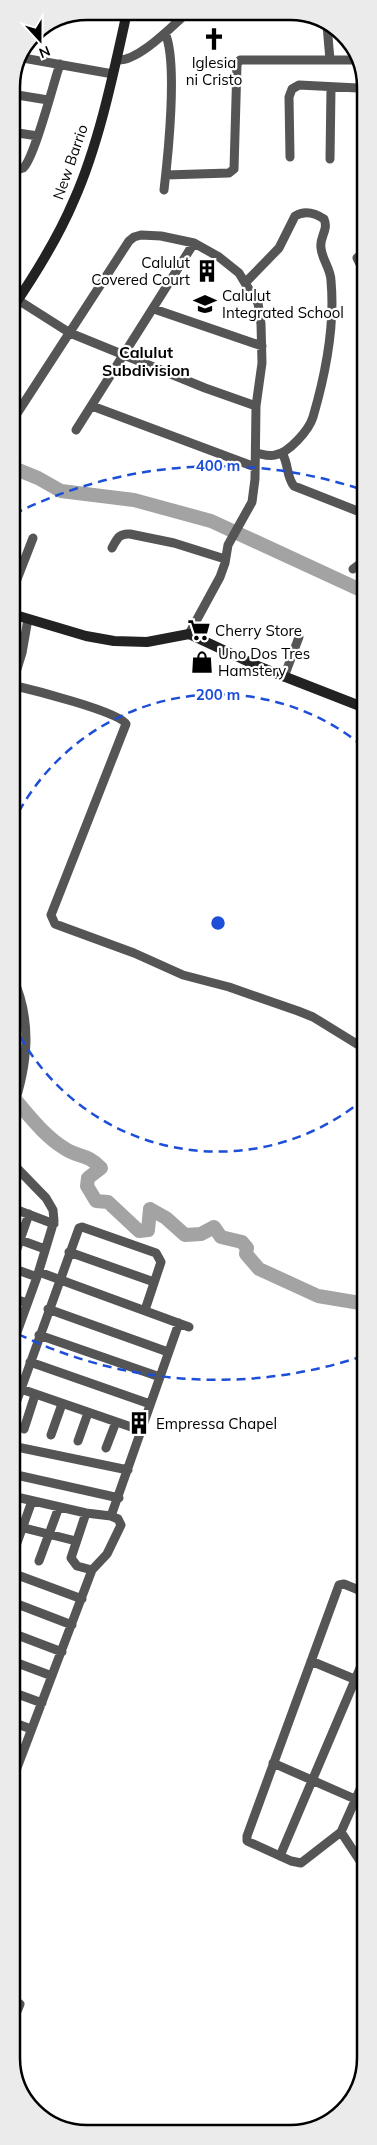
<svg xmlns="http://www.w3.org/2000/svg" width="377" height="2145" font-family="Mulish,sans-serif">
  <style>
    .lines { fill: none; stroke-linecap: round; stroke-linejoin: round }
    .river { stroke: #a3a3a3; stroke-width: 14 }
    .street { stroke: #555; stroke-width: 9 }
    .secondary { stroke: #222; stroke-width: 10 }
    .ring { fill: none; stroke: #1d4ed8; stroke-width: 2.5; stroke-dasharray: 9 6 }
    .labels { text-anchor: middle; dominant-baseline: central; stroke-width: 4.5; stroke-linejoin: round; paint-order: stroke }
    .poi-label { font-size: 15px; fill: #000; stroke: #fff; text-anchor: start }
    .street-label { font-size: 15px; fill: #000; stroke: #fff }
    .neighbourhood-label { font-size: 16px; font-weight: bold; fill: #000; stroke: #fff }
    .rim { fill: none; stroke: #000; stroke-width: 2.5 }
    .centre { fill: #1d4ed8; stroke: #fff; stroke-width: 2.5 }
    .ring-label { font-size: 15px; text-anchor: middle; font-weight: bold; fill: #1d4ed8; stroke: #fff; stroke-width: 4.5; stroke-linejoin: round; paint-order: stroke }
  </style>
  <rect width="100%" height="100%" fill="#fff"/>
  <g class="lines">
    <!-- river -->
    <path class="river" d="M11,467L38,478L61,491L134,500L211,521L365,592
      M12,1096C28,1114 43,1135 64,1148C78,1158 87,1153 101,1168L88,1178L87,1186L96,1201L108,1202L139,1231L148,1230L150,1209L166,1218L185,1235L201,1234L214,1227L221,1237L242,1242L247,1248L246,1254L259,1269L318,1296L366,1304"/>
    <!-- street -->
    <path class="street" d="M327,25L330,60
      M23,58L113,74
      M117,60C138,62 172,26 188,12
      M11,94L48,100
      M11,132L38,136
      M290,157L289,97L292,89L299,85L358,88L365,85
      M330,159L331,88
      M11,169C15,169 19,170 23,168C34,160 54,81 60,64
      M166,175L229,173L234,169L237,64L240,60H357
      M164,190C168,156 178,61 165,33
      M365,251L357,258L360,264L365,266
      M245,283L279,248L295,216C305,210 315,213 324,219C329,230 319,237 321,248C322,260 331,269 331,281C335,324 325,376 313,417C309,430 289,453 275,455C269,457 262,454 256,453
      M18,300L70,333L205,388L256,406
      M154,309L262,346
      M92,406L255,467
      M11,417L18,412L129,241L134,237L141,235L161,236L194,243L219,257L239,273L245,283L258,303L261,324L262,363L256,406L255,479L252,502L228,545L225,563L220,577L189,634
      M76,430L194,243
      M282,453C289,464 286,477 294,486L365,514
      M112,548C117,539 119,533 130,534L174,543L225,559
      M353,569L365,560
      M12,592L33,538
      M284,677L299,637
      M12,685C29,689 121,712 126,724L51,915L55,924L134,953L183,975L229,987L298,1011L313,1017L365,1049
      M12,685L22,653L28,619
      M12,976C33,1021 28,1065 12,1111
      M12,1163L46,1198L53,1210L54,1221L37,1277L12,1346
      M12,1208L54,1224
      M12,1237L45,1249
      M69,1252L154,1282
      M12,1263L29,1214
      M12,1268L37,1277
      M39,1272L189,1327
      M12,1298L27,1303
      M48,1309L168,1352
      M39,1335L160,1377
      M30,1362L150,1404
      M21,1389L140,1430
      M12,1414L79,1228L82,1227L156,1253L161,1262L145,1310
      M24,1429L35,1395
      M51,1435L62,1404
      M78,1441L88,1413
      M12,1446L128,1470
      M106,1448L116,1422
      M12,1474L119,1498
      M12,1496L86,1513L111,1516L118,1519L121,1525L107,1554L92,1570L12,1781
      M86,1513L71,1558L77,1566L92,1570
      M111,1516L179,1323
      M12,1525L76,1541
      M13,1554L32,1501
      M39,1561L59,1507
      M12,1573L82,1599
      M366,1593L344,1584L339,1585L247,1836V1841L291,1861L301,1863L341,1832L366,1776
      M12,1602L72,1625
      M12,1633L62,1652
      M12,1661L52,1676
      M311,1661L366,1684
      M12,1692L42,1703
      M12,1722L31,1729
      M12,1752L22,1755
      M273,1763L355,1799
      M341,1832L366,1870
      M280,1856L366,1654
      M12,1998L20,2004L12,2024"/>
    <!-- secondary -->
    <path class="secondary" d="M11,310C35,275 58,238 74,200C99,144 114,71 127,12
      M12,614L86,636L114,641L147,642L189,634L260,667L365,708"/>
  </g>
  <!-- distance rings -->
  <g class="ring">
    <path d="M365 1098A228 228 0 0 1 12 1021M12 825A228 228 0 0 1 365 748"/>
    <path d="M363 1356A457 457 0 0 1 14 1332M14 514A457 457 0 0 1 363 490"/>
  </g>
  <!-- icons -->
  <defs>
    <symbol id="church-bare" viewBox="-9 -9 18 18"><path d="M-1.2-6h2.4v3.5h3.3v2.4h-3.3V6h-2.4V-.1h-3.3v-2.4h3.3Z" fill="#000" stroke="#fff" stroke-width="2.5" paint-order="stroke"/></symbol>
    <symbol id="building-bare" viewBox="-9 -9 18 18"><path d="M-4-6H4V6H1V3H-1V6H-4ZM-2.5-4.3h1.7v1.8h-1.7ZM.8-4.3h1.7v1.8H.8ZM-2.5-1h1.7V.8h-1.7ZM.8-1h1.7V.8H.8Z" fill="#000" stroke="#fff" stroke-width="2.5" paint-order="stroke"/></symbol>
    <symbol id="school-bare" viewBox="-9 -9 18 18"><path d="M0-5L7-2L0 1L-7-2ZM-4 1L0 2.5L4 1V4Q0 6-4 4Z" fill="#000" stroke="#fff" stroke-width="2.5" paint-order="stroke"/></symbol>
    <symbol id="supermarket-bare" viewBox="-9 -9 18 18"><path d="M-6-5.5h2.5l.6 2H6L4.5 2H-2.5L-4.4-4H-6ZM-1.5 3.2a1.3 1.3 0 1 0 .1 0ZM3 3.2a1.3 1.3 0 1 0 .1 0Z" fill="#000" stroke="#fff" stroke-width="2.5" paint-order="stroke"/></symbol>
    <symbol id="shop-bare" viewBox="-9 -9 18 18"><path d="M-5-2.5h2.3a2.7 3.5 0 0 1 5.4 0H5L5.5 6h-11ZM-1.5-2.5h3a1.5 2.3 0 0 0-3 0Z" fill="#000" stroke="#fff" stroke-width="2.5" paint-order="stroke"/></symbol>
  </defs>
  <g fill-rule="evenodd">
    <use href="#church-bare" x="198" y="23" width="32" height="32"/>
    <use href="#building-bare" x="191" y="255" width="32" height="32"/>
    <use href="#school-bare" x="189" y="288" width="32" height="32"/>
    <use href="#supermarket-bare" x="183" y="614" width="32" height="32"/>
    <use href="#shop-bare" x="186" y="646" width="32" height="32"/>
    <use href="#building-bare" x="123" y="1407" width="32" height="32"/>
  </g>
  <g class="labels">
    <!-- poi labels -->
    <g class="poi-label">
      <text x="214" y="62" text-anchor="middle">Iglesia<tspan x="214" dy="17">ni Cristo</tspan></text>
      <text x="190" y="262" text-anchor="end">Calulut<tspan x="190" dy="17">Covered Court</tspan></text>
      <text x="222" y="295">Calulut<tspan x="222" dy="17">Integrated School</tspan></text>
      <text x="215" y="630">Cherry Store</text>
      <text x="218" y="653">Uno Dos Tres<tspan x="218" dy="17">Hamstery</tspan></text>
      <text x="156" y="1423">Empressa Chapel</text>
    </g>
    <!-- street labels -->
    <g class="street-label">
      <text transform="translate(70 162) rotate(-71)">New Barrio</text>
    </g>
    <!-- neighbourhood labels -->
    <g class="neighbourhood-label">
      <text x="146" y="352">Calulut<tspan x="146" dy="18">Subdivision</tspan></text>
    </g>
  </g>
  <!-- crop -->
  <path d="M0 0H377V2145H0ZM87 20H290A67 67 0 0 1 357 87V2058A67 67 0 0 1 290 2125H87A67 67 0 0 1 20 2058V87A67 67 0 0 1 87 20Z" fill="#ebebeb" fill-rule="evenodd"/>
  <path class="rim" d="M87 20H290A67 67 0 0 1 357 87V2058A67 67 0 0 1 290 2125H87A67 67 0 0 1 20 2058V87A67 67 0 0 1 87 20Z"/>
  <circle cx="218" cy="923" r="8" class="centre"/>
  <g class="ring-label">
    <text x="218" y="471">400 m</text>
    <text x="218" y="700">200 m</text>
  </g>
  <!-- north arrow -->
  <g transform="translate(40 40) rotate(159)" stroke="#ffffff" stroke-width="4" paint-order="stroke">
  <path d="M0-4L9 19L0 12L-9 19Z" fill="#000000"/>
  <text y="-8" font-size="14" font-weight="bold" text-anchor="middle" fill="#000000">N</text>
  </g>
</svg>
